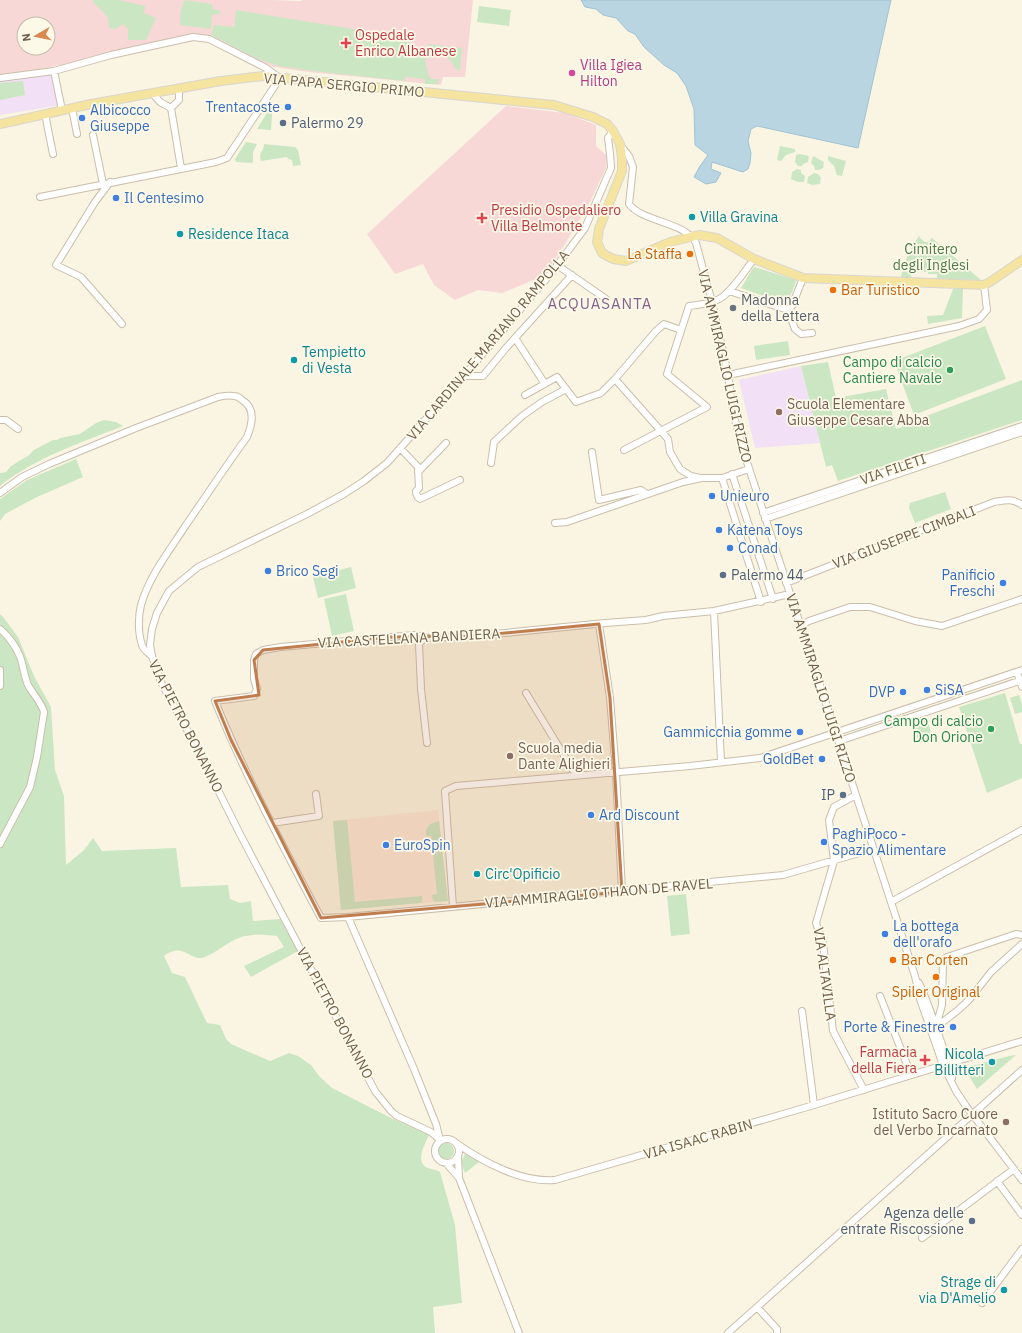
<svg xmlns="http://www.w3.org/2000/svg" width="1022" height="1333" font-family="'IBM Plex Sans',sans-serif">
  <style>
    .commercial { fill: #fae8d7 }
    .education { fill: #f2e0f6 }
    .medical { fill: #f7d8d6; fill-rule: evenodd }
    .green { fill: #cbe6c2 }
    .water { fill: #b9d5e2; stroke: #a0c2d3 }
    .lines { fill: none; stroke-linecap: round; stroke-linejoin: round }
    .minor-casing { stroke: #cabeaa; stroke-width: 8 }
    .major-casing { stroke: #dad5d0; stroke-width: 10 }
    .minor { stroke: #fff; stroke-width: 6 }
    .major { stroke: #f4e49f; stroke-width: 8 }
    .marked { fill: #c07e4f; fill-opacity: 0.2; stroke: #c07e4f; stroke-width: 3; stroke-linejoin: round }
    .health-dot { fill: #e0444e; stroke: #fdf9e8; stroke-width: 1.5 }
    .hotel-dot { fill: #d1479c; stroke: #fdf9e8; stroke-width: 1.5 }
    .shop-dot { fill: #3f7fe0; stroke: #fdf9e8; stroke-width: 1.5 }
    .service-dot { fill: #5c6f8a; stroke: #fdf9e8; stroke-width: 1.5 }
    .culture-dot { fill: #0f9aa8; stroke: #fdf9e8; stroke-width: 1.5 }
    .food-dot { fill: #e8710a; stroke: #fdf9e8; stroke-width: 1.5 }
    .worship-dot { fill: #6b7280; stroke: #fdf9e8; stroke-width: 1.5 }
    .leisure-dot { fill: #2e9e5b; stroke: #fdf9e8; stroke-width: 1.5 }
    .education-dot { fill: #8d6e63; stroke: #fdf9e8; stroke-width: 1.5 }
    .labels { text-anchor: middle; dominant-baseline: central; stroke-width: 3.5; stroke-linejoin: round; paint-order: stroke }
    .health-label { font-size: 14px; fill: #be3a42; stroke: #fdf9e8; text-anchor: start }
    .hotel-label { font-size: 14px; fill: #b23c85; stroke: #fdf9e8; text-anchor: start }
    .street-label { font-size: 14px; fill: #705f4b; stroke: #fdf9e8 }
    .shop-label { font-size: 14px; fill: #366cbe; stroke: #fdf9e8; text-anchor: start }
    .service-label { font-size: 14px; fill: #4e5e75; stroke: #fdf9e8; text-anchor: start }
    .culture-label { font-size: 14px; fill: #0d838f; stroke: #fdf9e8; text-anchor: start }
    .park-label { font-size: 14px; fill: #4d7a47; stroke: #fdf9e8 }
    .food-label { font-size: 14px; fill: #c56008; stroke: #fdf9e8; text-anchor: start }
    .worship-label { font-size: 14px; fill: #5b616d; stroke: #fdf9e8; text-anchor: start }
    .leisure-label { font-size: 14px; fill: #27864d; stroke: #fdf9e8; text-anchor: end }
    .education-label { font-size: 14px; fill: #785e54; stroke: #fdf9e8; text-anchor: start }
    .neighbourhood-label { font-size: 15px; letter-spacing: 1px; fill: #86638c; stroke: #fdf9e8 }
  </style>
  <rect width="100%" height="100%" fill="#faf5e3"/>
  <!-- commercial -->
  <path class="commercial" d="M438,810L448,901L341,910L333,821Z"/>
  <!-- education -->
  <path class="education" d="M52,73L61,105L0,115V81Z
    M801,366L820,443L755,448L739,380Z"/>
  <!-- medical -->
  <path class="medical" d="M0,0H272L300,1L303,0H473L465,77H443L441,85L308,72L274,67L256,60L206,35L191,34L149,43L68,65H59L34,71L0,77ZM24,24H48V48H24Z
    M506,106L565,113L596,125V146L607,156L606,168L590,202L565,244L544,276L502,293L478,290L455,300L434,285L423,264L395,274L367,234Z"/>
  <!-- green -->
  <path class="green" d="M93,0H119L145,6L144,13L156,18L146,40H128V29L123,24L116,29L109,28L108,17L93,2Z
    M185,0L212,4L213,9L220,11V14L212,15L211,29L180,25C180,16 180,8 185,0Z
    M479,6L511,10L509,26L477,22Z
    M236,10L378,33L403,40L435,57L425,59L428,74L431,79H439L438,84H425V79L405,77V81L304,70L279,66L258,59L211,35L214,25L234,27Z
    M427,44L462,48L460,71L456,69L451,61L445,56L438,52Z
    M23,81L25,95L0,100V83Z
    M273,103L271,130L257,129Z
    M246,142L257,144L253,152V163L236,162L235,159Z
    M264,144L295,147L298,150L301,165L293,166L292,160L288,159L287,157L261,161C258,152 264,151 264,144Z
    M780,146L795,149V152L786,155L781,161L777,160Z
    M800,154L809,156L808,162L803,164L802,166H798L795,162L796,155Z
    M813,156L824,162L823,168L819,170H815L814,166L811,163Z
    M828,156L846,161L842,176L837,175L834,166L828,160Z
    M797,169L801,170V173L805,176L804,182H798L791,179L792,172Z
    M814,173L818,174L821,178L820,184L812,185L807,183L808,177Z
    M919,236L920,238L925,242H928L932,238L981,280L937,279V274H928V272L912,271L911,277H901C904,261 910,249 919,236Z
    M755,267L795,280L796,282L787,304H785L741,288L753,268Z
    M953,289H963L962,318L928,324L927,316L943,315Z
    M985,326L1006,379L914,415L894,361Z
    M788,341L790,355L756,360L754,346Z
    M828,362L836,398L886,389L896,429L902,427V425L1022,380V420L838,481L832,465L826,467L801,366Z
    M104,420L116,422L123,426C81,443 36,457 0,486V473L6,472L10,467L19,461L28,456L34,450L53,440H57L60,438L80,434L96,423Z
    M76,459L83,477L35,498L5,514L0,521V499L27,480Z
    M945,492L951,509L915,523L909,508L910,503Z
    M351,567L356,588L318,598L313,577Z
    M346,594L354,631L332,636L324,599Z
    M0,614L4,618L18,637L34,676L51,707L55,770L64,796L66,865L84,850L93,838L102,851L176,848L181,887L228,885L230,899L240,903L251,901L253,921L280,919L298,951L251,977L244,966L284,947L277,936C260,934 244,933 229,943C220,948 212,955 202,958C189,960 183,942 164,956L172,973L185,977L207,1023L220,1025L226,1039L231,1044L270,1061L289,1053L298,1056L311,1065L319,1076L332,1088L389,1117L429,1135C425,1144 414,1162 428,1168C432,1170 436,1169 440,1172L455,1225L462,1303L433,1307L435,1333H0Z
    M1005,693L1020,744H1022V778L987,793L959,707Z
    M1019,695L1022,705V712L1015,714L1010,698Z
    M927,719L933,739L919,743L913,723Z
    M347,820L355,902L422,896V902L420,903L341,910L333,821Z
    M439,821L448,901L435,902L433,900L432,895L437,894L431,836H426V830L430,824Z
    M686,894L690,934L671,936L667,896Z
    M1016,1055L977,1089L964,1068L1009,1056Z
    M438 1151a8 8 0 1 1 16 0a8 8 0 1 1-16 0Z
    M465,1154L479,1162L465,1173L461,1162Z"/>
  <!-- water -->
  <path class="water" d="M581,0H891L858,148L757,126L751,129L748,141L751,153L750,163L748,169L743,172L712,162L711,169L721,173L716,182L706,184L694,177L700,166L708,155L695,145L694,109L686,86L677,73L664,65L644,47L635,34L628,31L616,18L603,15L596,9L585,7Z"/>
  <g class="lines">
    <defs>
      <path id="minor" d="M54,71L62,110
        M0,78L54,71L111,55L193,37L209,39L266,68L278,77
        M179,89V100L171,108L181,168
        M152,93L160,102L171,108
        M72,108L77,134
        M45,114L53,154
        M93,135L103,184
        M621,146L629,156L633,167L629,204C642,222 686,222 696,243L712,302L728,374L733,413L745,456L891,902L915,976L920,999L943,1065L956,1091L966,1106L1022,1180
        M110,182L95,202L56,265L81,277L122,324
        M40,197L216,162L227,158L280,78
        M557,265L606,299
        M729,291L788,310L792,306L803,278
        M788,310L795,329L801,334L812,333
        M515,338L545,384
        M728,375L959,326L979,319L987,310L984,285
        M464,376H483L506,348L572,275
        M615,379L668,439L670,452L680,469L691,476L700,478
        M525,395L557,377L576,402L601,393L615,379L656,331L664,324L681,330
        M0,420H6L18,429
        M400,448L418,467L419,488L416,491C416,495 417,497 420,499L460,480
        M624,450L707,407L667,374L689,306C698,305 708,304 717,300C729,296 746,269 754,259
        M592,452L599,500L641,490L647,494
        M491,463L494,442L522,416L542,402L566,389
        M418,472L446,443
        M732,474L773,599
        M722,478L761,602
        M0,493L22,477L49,464L136,428L218,397C223,396 229,395 234,396C237,396 240,398 242,400C256,408 252,425 247,437C226,466 206,496 186,525C170,550 149,576 141,605C138,617 138,633 142,645C143,649 148,653 152,656
        M763,513L1022,426
        M765,519L1022,432
        M555,523L567,522L683,482L702,478H722L749,469
        M786,583L994,502C1006,500 1012,498 1022,505
        M790,594L714,611L663,616L646,620L605,623L474,636L427,638L415,635L391,637L281,647L263,650L256,654L254,660V679L257,689L254,696L215,701C245,775 283,847 321,918L348,917L783,875L873,849
        M714,611L721,762
        M599,624L610,698L616,773L622,892
        M800,626L809,621L850,607H870L915,621L942,626L1022,599
        M0,629C10,637 19,651 22,663C24,671 25,678 28,685C33,694 41,702 44,712L37,757L30,787L0,844
        M425,637L419,644L421,689L427,743
        M0,670V686
        M1017,672L1022,687
        M526,693L576,775
        M839,741L1022,680
        M856,795L834,807L829,820L834,861L816,923L823,943L833,1031L864,1090
        M272,823L319,816L316,794
        M891,902L1022,830
        M453,907L445,791L456,786L690,766L760,758L1022,670
        M348,917L414,1069L436,1124L440,1140
        M919,983C927,1000 933,1018 939,1036C944,1050 949,1063 952,1078
        M880,996L911,1075
        M802,1011L814,1105
        M936,1027L942,1005L943,962L944,959L947,957L1016,934L1022,935
        M936,1027L957,1011L969,1000L991,972L1022,944
        M435 1151a12 12 0 1 1 24 0a12 12 0 1 1-24 0Z
        M440,1140L431,1132L397,1116L391,1111L375,1091L240,834L199,752L161,682L152,656L150,645L152,629L157,613L169,591L198,567L307,514L344,494L364,481L387,463L464,376L553,271L585,228L611,168L610,154L608,138L613,131
        M456,1143C483,1162 522,1183 555,1180L814,1105L1022,1041
        M458,1157L459,1178L519,1333
        M446,1163L459,1178
        M997,1181L1022,1215
        M922,1238L1014,1169
        M982,1303L1022,1249
        M757,1307L777,1329V1333
        M728,1333L1022,1070"/>
      <path id="major" d="M0,124L91,104L221,81L263,76L554,105L593,117L607,124L613,131L620,144L622,158V171L599,229L597,242L602,253L613,259L626,261L670,242L699,235L717,238L754,259L803,278L984,285L990,282L1022,260"/>
    </defs>
    <!-- minor casing -->
    <use href="#minor" class="minor-casing"/>
    <!-- major casing -->
    <use href="#major" class="major-casing"/>
    <!-- minor -->
    <use href="#minor" class="minor"/>
    <!-- major -->
    <use href="#major" class="major"/>
  </g>
  <!-- marked area -->
  <path class="marked" d="M599,624L610,698L622,892L321,918L231,740L215,701L259,695L254,660L263,650L391,637L474,636Z"/>
  <!-- markers -->
  <g class="health-dot">
    <path d="M344 37h4v4h4v4h-4v4h-4v-4h-4v-4h4z"/>
    <path d="M480 212h4v4h4v4h-4v4h-4v-4h-4v-4h4z"/>
    <path d="M923 1054h4v4h4v4h-4v4h-4v-4h-4v-4h4z"/>
  </g>
  <circle class="hotel-dot" cx="572" cy="73" r="4"/>
  <g class="shop-dot">
    <circle cx="288" cy="107" r="4"/>
    <circle cx="82" cy="118" r="4"/>
    <circle cx="116" cy="198" r="4"/>
    <circle cx="712" cy="496" r="4"/>
    <circle cx="719" cy="530" r="4"/>
    <circle cx="730" cy="548" r="4"/>
    <circle cx="268" cy="571" r="4"/>
    <circle cx="1003" cy="583" r="4"/>
    <circle cx="927" cy="690" r="4"/>
    <circle cx="903" cy="692" r="4"/>
    <circle cx="800" cy="732" r="4"/>
    <circle cx="822" cy="759" r="4"/>
    <circle cx="591" cy="815" r="4"/>
    <circle cx="824" cy="842" r="4"/>
    <circle cx="386" cy="845" r="4"/>
    <circle cx="885" cy="934" r="4"/>
    <circle cx="953" cy="1027" r="4"/>
  </g>
  <g class="service-dot">
    <circle cx="283" cy="123" r="4"/>
    <circle cx="723" cy="575" r="4"/>
    <circle cx="843" cy="795" r="4"/>
    <circle cx="972" cy="1221" r="4"/>
  </g>
  <g class="culture-dot">
    <circle cx="692" cy="217" r="4"/>
    <circle cx="180" cy="234" r="4"/>
    <circle cx="294" cy="360" r="4"/>
    <circle cx="477" cy="874" r="4"/>
    <circle cx="992" cy="1062" r="4"/>
    <circle cx="1004" cy="1290" r="4"/>
  </g>
  <g class="food-dot">
    <circle cx="690" cy="254" r="4"/>
    <circle cx="833" cy="290" r="4"/>
    <circle cx="893" cy="960" r="4"/>
    <circle cx="936" cy="977" r="4"/>
  </g>
  <circle class="worship-dot" cx="733" cy="308" r="4"/>
  <g class="leisure-dot">
    <circle cx="950" cy="370" r="4"/>
    <circle cx="991" cy="729" r="4"/>
  </g>
  <g class="education-dot">
    <circle cx="779" cy="412" r="4"/>
    <circle cx="510" cy="756" r="4"/>
    <circle cx="1006" cy="1122" r="4"/>
  </g>
  <g class="labels">
    <!-- health labels -->
    <g class="health-label">
      <text x="355" y="35">Ospedale<tspan x="355" dy="16">Enrico Albanese</tspan></text>
      <text x="491" y="210">Presidio Ospedaliero<tspan x="491" dy="16">Villa Belmonte</tspan></text>
      <text x="917" y="1052" text-anchor="end">Farmacia<tspan x="917" dy="16">della Fiera</tspan></text>
    </g>
    <!-- hotel labels -->
    <g class="hotel-label">
      <text x="580" y="65">Villa Igiea<tspan x="580" dy="16">Hilton</tspan></text>
    </g>
    <!-- street labels -->
    <g class="street-label">
      <text transform="translate(344 85) rotate(5)">VIA PAPA SERGIO PRIMO</text>
      <text transform="translate(488 345) rotate(-50)">VIA CARDINALE MARIANO RAMPOLLA</text>
      <text transform="translate(725 366) rotate(77)">VIA AMMIRAGLIO LUIGI RIZZO</text>
      <text transform="translate(893 469) rotate(-19)">VIA FILETI</text>
      <text transform="translate(904 537) rotate(-21)">VIA GIUSEPPE CIMBALI</text>
      <text transform="translate(409 638) rotate(-3)">VIA CASTELLANA BANDIERA</text>
      <text transform="translate(821 688) rotate(72)">VIA AMMIRAGLIO LUIGI RIZZO</text>
      <text transform="translate(186 726) rotate(63)">VIA PIETRO BONANNO</text>
      <text transform="translate(599 893) rotate(-5)">VIA AMMIRAGLIO THAON DE RAVEL</text>
      <text transform="translate(825 974) rotate(82)">VIA ALTAVILLA</text>
      <text transform="translate(335 1013) rotate(62)">VIA PIETRO BONANNO</text>
      <text transform="translate(698 1139) rotate(-16)">VIA ISAAC RABIN</text>
    </g>
    <!-- shop labels -->
    <g class="shop-label">
      <text x="280" y="107" text-anchor="end">Trentacoste</text>
      <text x="90" y="110">Albicocco<tspan x="90" dy="16">Giuseppe</tspan></text>
      <text x="124" y="198">Il Centesimo</text>
      <text x="720" y="496">Unieuro</text>
      <text x="727" y="530">Katena Toys</text>
      <text x="738" y="548">Conad</text>
      <text x="276" y="571">Brico Segi</text>
      <text x="995" y="575" text-anchor="end">Panificio<tspan x="995" dy="16">Freschi</tspan></text>
      <text x="935" y="690">SiSA</text>
      <text x="895" y="692" text-anchor="end">DVP</text>
      <text x="792" y="732" text-anchor="end">Gammicchia gomme</text>
      <text x="814" y="759" text-anchor="end">GoldBet</text>
      <text x="599" y="815">Ard Discount</text>
      <text x="832" y="834">PaghiPoco -<tspan x="832" dy="16">Spazio Alimentare</tspan></text>
      <text x="394" y="845">EuroSpin</text>
      <text x="893" y="926">La bottega<tspan x="893" dy="16">dell'orafo</tspan></text>
      <text x="945" y="1027" text-anchor="end">Porte &amp; Finestre</text>
    </g>
    <!-- service labels -->
    <g class="service-label">
      <text x="291" y="123">Palermo 29</text>
      <text x="731" y="575">Palermo 44</text>
      <text x="835" y="795" text-anchor="end">IP</text>
      <text x="964" y="1213" text-anchor="end">Agenza delle<tspan x="964" dy="16">entrate Riscossione</tspan></text>
    </g>
    <!-- culture labels -->
    <g class="culture-label">
      <text x="700" y="217">Villa Gravina</text>
      <text x="188" y="234">Residence Itaca</text>
      <text x="302" y="352">Tempietto<tspan x="302" dy="16">di Vesta</tspan></text>
      <text x="485" y="874">Circ'Opificio</text>
      <text x="984" y="1054" text-anchor="end">Nicola<tspan x="984" dy="16">Billitteri</tspan></text>
      <text x="996" y="1282" text-anchor="end">Strage di<tspan x="996" dy="16">via D'Amelio</tspan></text>
    </g>
    <!-- park labels -->
    <g class="park-label">
      <text x="931" y="249">Cimitero<tspan x="931" dy="16">degli Inglesi</tspan></text>
    </g>
    <!-- food labels -->
    <g class="food-label">
      <text x="682" y="254" text-anchor="end">La Staffa</text>
      <text x="841" y="290">Bar Turistico</text>
      <text x="901" y="960">Bar Corten</text>
      <text x="936" y="992" text-anchor="middle">Spiler Original</text>
    </g>
    <!-- worship labels -->
    <g class="worship-label">
      <text x="741" y="300">Madonna<tspan x="741" dy="16">della Lettera</tspan></text>
    </g>
    <!-- leisure labels -->
    <g class="leisure-label">
      <text x="942" y="362">Campo di calcio<tspan x="942" dy="16">Cantiere Navale</tspan></text>
      <text x="983" y="721">Campo di calcio<tspan x="983" dy="16">Don Orione</tspan></text>
    </g>
    <!-- education labels -->
    <g class="education-label">
      <text x="787" y="404">Scuola Elementare<tspan x="787" dy="16">Giuseppe Cesare Abba</tspan></text>
      <text x="518" y="748">Scuola media<tspan x="518" dy="16">Dante Alighieri</tspan></text>
      <text x="998" y="1114" text-anchor="end">Istituto Sacro Cuore<tspan x="998" dy="16">del Verbo Incarnato</tspan></text>
    </g>
    <!-- neighbourhood labels -->
    <g class="neighbourhood-label">
      <text x="600" y="303">ACQUASANTA</text>
    </g>
  </g>
  <!-- north arrow -->
  <g transform="translate(36 36) rotate(261)"><circle r="19" fill="#fdf9e8" stroke="#c5bba9"/>
  <path d="M0-3L7 15L0 10L-7 15Z" fill="#db8850"/>
  <text y="-6" font-size="11" font-weight="bold" text-anchor="middle" fill="#705f4b">N</text>
  </g>
</svg>
